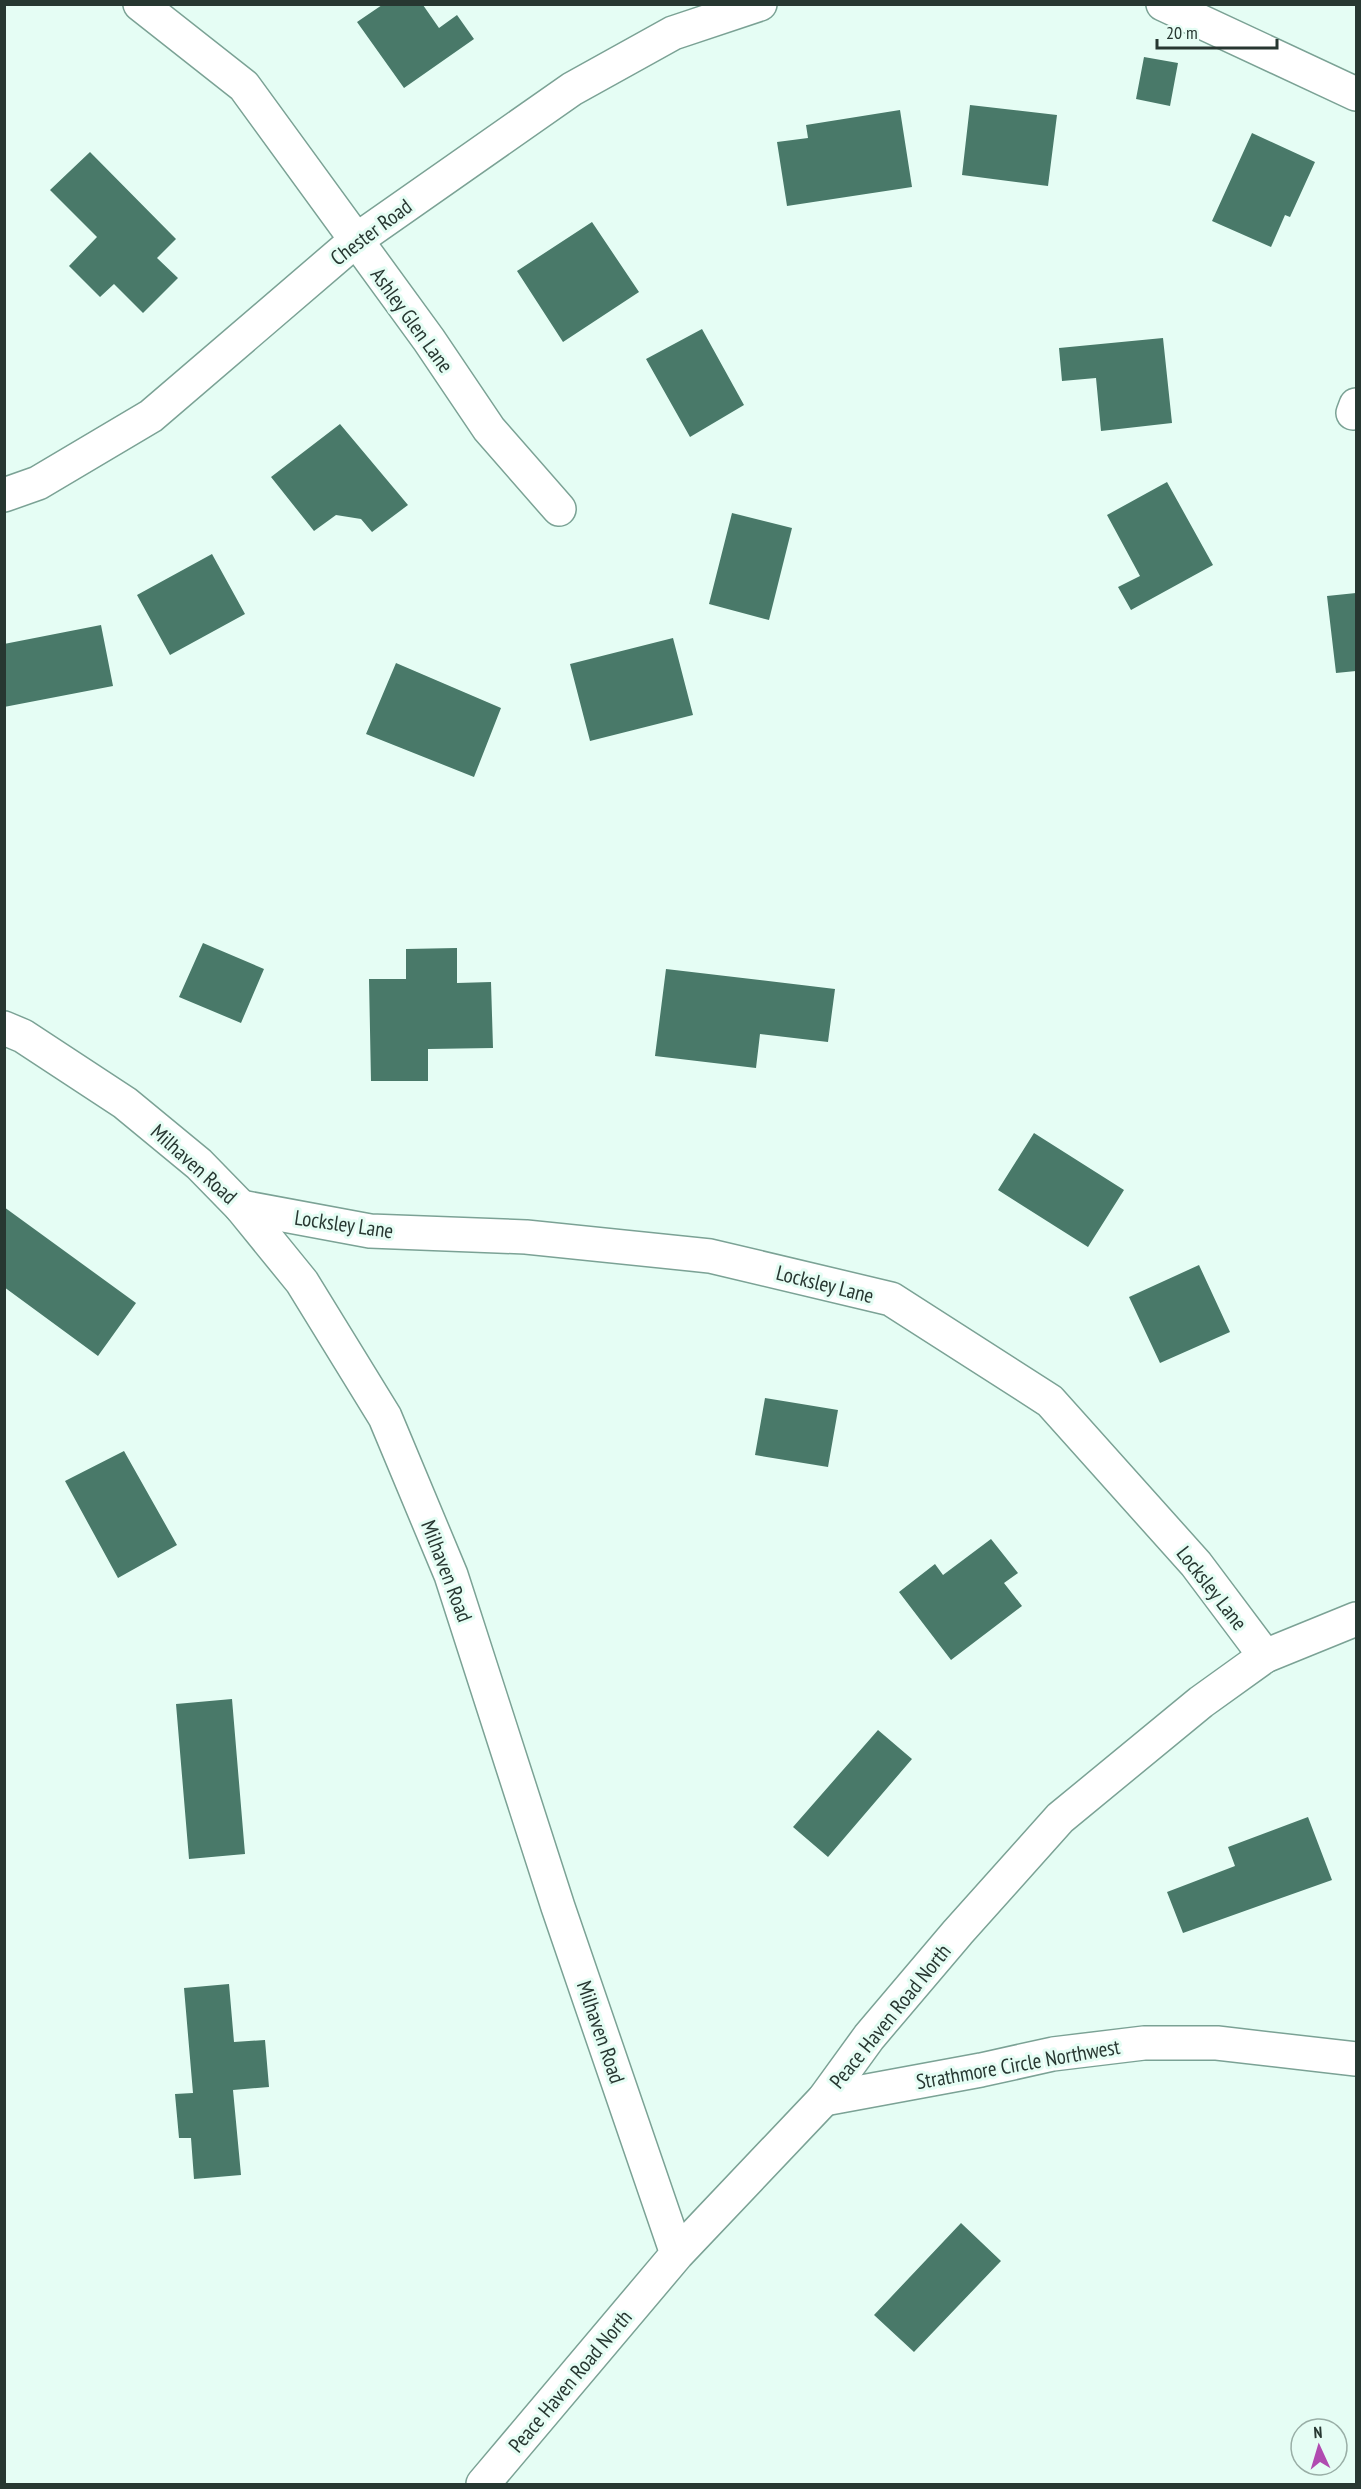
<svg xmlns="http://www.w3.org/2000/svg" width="1361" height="2489" font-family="'PT Sans Narrow',sans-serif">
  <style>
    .building { fill: #497969 }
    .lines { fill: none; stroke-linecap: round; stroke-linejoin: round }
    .street-casing { stroke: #7ba295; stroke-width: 36 }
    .secondary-casing { stroke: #7ba295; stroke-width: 36 }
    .street { stroke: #fff; stroke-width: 33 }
    .secondary { stroke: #fff; stroke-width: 33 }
    .labels { text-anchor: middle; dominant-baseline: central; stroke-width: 6; stroke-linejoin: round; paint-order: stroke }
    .street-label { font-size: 21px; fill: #273731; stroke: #e5fdf4 }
  </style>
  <rect width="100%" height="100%" fill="#e5fdf4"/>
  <!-- building -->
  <path class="building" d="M382,5H423L439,28L457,15L474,39L404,88L357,22Z
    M1144,57L1178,63L1170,106L1136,99Z
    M970,105L1057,115L1048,186L962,175Z
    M900,110L912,187L787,206L777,142L808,138L806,125Z
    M1252,133L1315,162L1290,217L1285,215L1271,247L1212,221Z
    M90,152L176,239L157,258L178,278L143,313L114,284L100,297L69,266L97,237L50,190Z
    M592,222L639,292L563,342L517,271Z
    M702,329L744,405L690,437L646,359Z
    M1163,338L1172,423L1101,431L1096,378L1062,381L1059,348Z
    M340,424L408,505L372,532L361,519L336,515L314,531L271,477Z
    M1167,482L1213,565L1131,610L1118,587L1140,576L1107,515Z
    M732,513L792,528L769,620L709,604Z
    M212,554L245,614L170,655L137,595Z
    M1356,593V671L1336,673L1327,596Z
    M101,625L113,686L4,707V644Z
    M673,638L693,715L590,741L570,664Z
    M396,663L501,708L474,777L366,734Z
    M203,943L264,969L241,1023L179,997Z
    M457,948V983L491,982L493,1048L428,1049V1081H371L369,979H406V949Z
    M666,969L835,989L828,1042L760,1034L756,1068L655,1056Z
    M1034,1133L1124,1190L1088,1247L998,1190Z
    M4,1207L136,1303L98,1356L4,1287Z
    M1199,1265L1230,1332L1160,1363L1129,1297Z
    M765,1398L838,1410L828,1467L755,1455Z
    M124,1451L177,1545L118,1578L65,1481Z
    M991,1539L1018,1573L1004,1583L1022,1606L951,1660L899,1592L935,1564L943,1575Z
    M232,1699L245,1854L189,1859L176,1704Z
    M878,1730L912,1759L828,1857L793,1827Z
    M1308,1817L1332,1880L1183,1933L1167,1892L1235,1866L1228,1847Z
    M229,1984L234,2042L265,2040L269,2087L233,2090L241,2175L194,2179L191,2138H179L175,2094L193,2093L184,1988Z
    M961,2223L1001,2261L914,2352L874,2315Z"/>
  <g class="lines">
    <defs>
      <path id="street" d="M140,4L244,86L429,340L489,429L559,509
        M1163,4L1356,94
        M1353,413L1356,405
        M4,495L38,483L151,416L355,241L572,89L673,33L760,4
        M241,1207L370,1231L526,1237L710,1256L891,1299L1050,1401L1196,1564L1265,1656
        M824,2099L981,2070L1053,2054L1144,2043H1217L1356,2059"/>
      <path id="secondary" d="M4,1028L23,1036L125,1103L199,1164L241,1207L302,1282L385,1417L451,1575L558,1907L677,2254
        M483,2484L677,2254L824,2099L869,2037L958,1932L1060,1818L1201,1702L1265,1656L1356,1619"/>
    </defs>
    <!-- street casing -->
    <use href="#street" class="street-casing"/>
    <!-- secondary casing -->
    <use href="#secondary" class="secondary-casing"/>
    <!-- street -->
    <use href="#street" class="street"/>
    <!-- secondary -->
    <use href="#secondary" class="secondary"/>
  </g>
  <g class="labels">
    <!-- street labels -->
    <g class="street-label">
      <text transform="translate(371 232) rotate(-37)">Chester Road</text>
      <text transform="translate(412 320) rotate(54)">Ashley Glen Lane</text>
      <text transform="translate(194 1164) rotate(42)">Milhaven Road</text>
      <text transform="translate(344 1224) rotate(8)">Locksley Lane</text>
      <text transform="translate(825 1284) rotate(14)">Locksley Lane</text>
      <text transform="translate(447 1571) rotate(69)">Milhaven Road</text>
      <text transform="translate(1212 1588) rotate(52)">Locksley Lane</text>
      <text transform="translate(890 2016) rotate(-51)">Peace Haven Road North</text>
      <text transform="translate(601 2032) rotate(71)">Milhaven Road</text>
      <text transform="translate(1018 2064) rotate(-10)">Strathmore Circle Northwest</text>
      <text transform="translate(570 2381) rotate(-50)">Peace Haven Road North</text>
    </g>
  </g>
  <!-- border -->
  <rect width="1361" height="2489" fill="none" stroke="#273731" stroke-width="12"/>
  <!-- north arrow -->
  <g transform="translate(1319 2447) rotate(356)"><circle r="28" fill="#e5fdf4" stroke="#99aea6" stroke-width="1.5"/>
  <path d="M0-4.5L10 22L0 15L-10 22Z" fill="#b04bb0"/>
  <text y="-9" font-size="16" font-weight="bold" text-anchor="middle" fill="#273731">N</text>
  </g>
  <!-- scale -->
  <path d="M1157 39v9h120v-9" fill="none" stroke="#273731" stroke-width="3"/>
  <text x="1166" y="39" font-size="18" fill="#273731" stroke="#e5fdf4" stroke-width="4.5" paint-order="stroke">20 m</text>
</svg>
